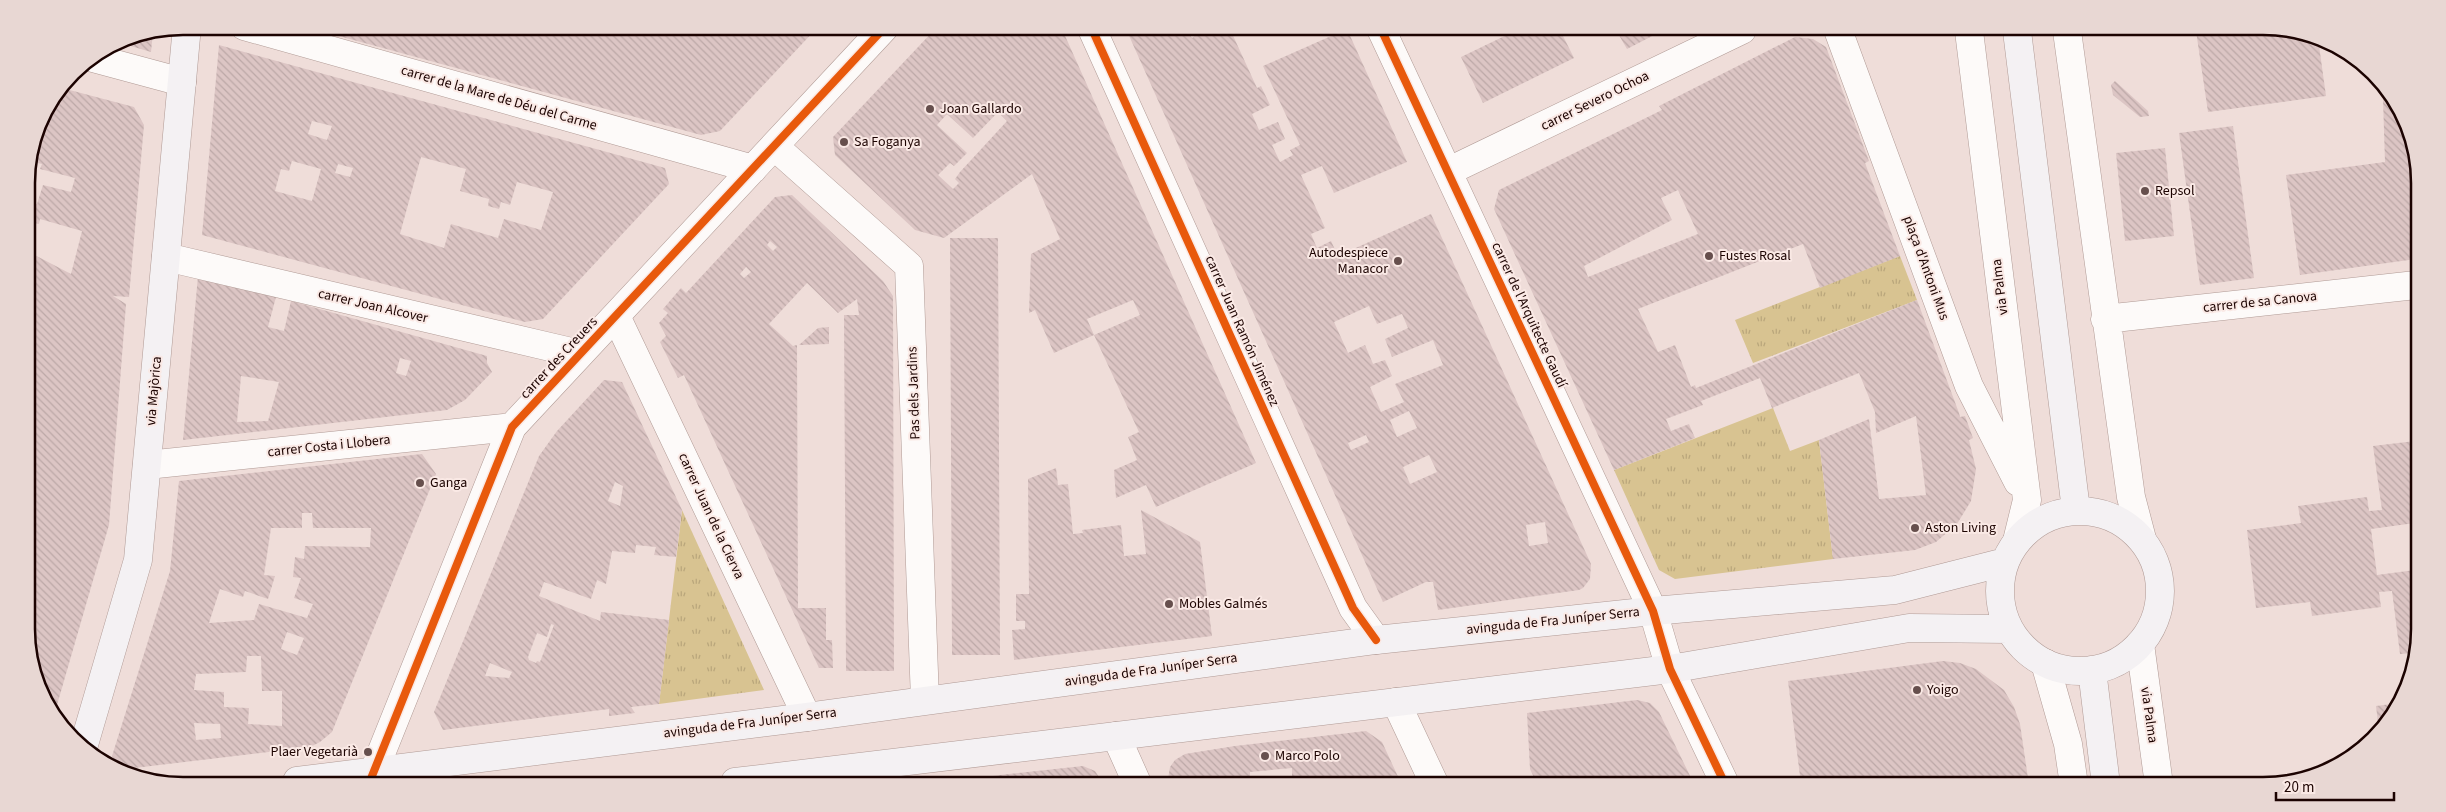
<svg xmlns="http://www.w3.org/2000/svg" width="2446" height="812" font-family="'Source Sans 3',sans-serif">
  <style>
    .grass { fill: url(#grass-tufts) }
    .building { fill: url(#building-back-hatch); fill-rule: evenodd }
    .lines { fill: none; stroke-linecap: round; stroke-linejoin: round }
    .minor-casing { stroke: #b09a95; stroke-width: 29 }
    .secondary-casing { stroke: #b09a95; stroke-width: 29 }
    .minor { stroke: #fdfaf9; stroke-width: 28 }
    .secondary { stroke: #f4f1f3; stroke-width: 28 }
    .cycleway-casing { stroke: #fae9e5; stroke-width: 11 }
    .cycleway { stroke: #e8590c; stroke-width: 8 }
    .poi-dot { fill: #664f4d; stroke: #fae9e5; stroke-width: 2 }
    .labels { text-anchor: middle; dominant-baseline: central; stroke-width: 4; stroke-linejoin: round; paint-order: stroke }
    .street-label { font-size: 14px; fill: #1c0301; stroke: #fae9e5 }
    .poi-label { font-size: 14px; fill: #1c0301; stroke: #fae9e5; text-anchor: start }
    .rim { fill: none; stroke: #1c0301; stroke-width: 2.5 }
  </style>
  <defs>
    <pattern id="grass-tufts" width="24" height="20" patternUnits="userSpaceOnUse" patternTransform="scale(1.25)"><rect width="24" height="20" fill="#d8c391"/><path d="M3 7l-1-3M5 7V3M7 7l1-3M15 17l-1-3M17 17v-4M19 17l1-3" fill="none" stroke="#b9a67b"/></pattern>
    <pattern id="building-back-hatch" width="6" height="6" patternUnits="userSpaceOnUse" patternTransform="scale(1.25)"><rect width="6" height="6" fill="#dcc5c4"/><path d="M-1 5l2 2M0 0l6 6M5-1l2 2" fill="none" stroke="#bca8a7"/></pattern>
  </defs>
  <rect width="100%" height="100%" fill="#efddd9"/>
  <!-- grass -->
  <path class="grass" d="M1900,256L1917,300L1753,363L1735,320Z
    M1773,408L1790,451L1819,440L1833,559L1675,579L1659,570L1614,470Z
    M682,510L764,690L659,704Z"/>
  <!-- building -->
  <path class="building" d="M306,27L675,28L686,30L687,28H817L720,131L701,135Z
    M936,28L1062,29L1256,463L1156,507L1146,485L1116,498L1114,470L1137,460L1128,437L1139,432L1094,335L1140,315L1133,300L1087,319L1094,335L1054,353L1035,310L1029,313L1031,254L1060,239L1032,174L944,238L915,230L835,155L833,137ZM998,112L1007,121L960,172L955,179L959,183L953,189L938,175L950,163L954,166L967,153L937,125L947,114L973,138Z
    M1126,29H1186L1192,38L1203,29H1230L1257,88L1261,86L1270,105L1252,114L1259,130L1278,122L1285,139L1272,145L1280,162L1293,155L1290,150L1300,145L1263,66L1347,29L1407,162L1334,193L1322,166L1301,175L1325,228L1311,234L1317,248L1331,241L1338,256L1431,214L1591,564L1590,579L1583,588L1579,590L1438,610L1433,582H1426L1383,602ZM1369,306L1377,324L1402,314L1408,328L1385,339L1392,357L1433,340L1443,365L1395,384L1404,402L1381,412L1370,387L1392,376L1385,360L1373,364L1365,345L1348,353L1334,322ZM1409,411L1417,428L1397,437L1390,420ZM1366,435L1369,442L1351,450L1348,443ZM1429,455L1437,472L1410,484L1403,467ZM1545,522L1548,543L1529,546L1526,525Z
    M1517,30H1560L1574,58L1483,103L1461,57Z
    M1616,30H1664L1627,49Z
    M2196,31L2304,32L2318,38L2326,96L2208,112Z
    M153,32L151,52L117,42L124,38Z
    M1795,37L1813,39L1826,47L1869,161L1865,163L1900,256L1820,288L1803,244L1638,309L1658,352L1675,345L1691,387L1695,385L1696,388L1917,300L1959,413L1960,417L1965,416L1973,438L1969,440L1976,469L1971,501L1957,524L1936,542L1915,550L1833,559L1819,440L1869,419L1879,499L1926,495L1916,416L1876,433L1875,412L1859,373L1772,408L1760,378L1701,401L1703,405L1666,419L1671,431L1689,424L1695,438L1614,470L1494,209L1499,190L1662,110L1659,106ZM1678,190L1698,234L1588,277L1584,266L1672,220L1661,198Z
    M219,45L665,168L669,184L543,319L525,322L202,235ZM312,121L332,126L327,140L308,134ZM421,157L466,169L460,191L489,199L488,206L499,209L501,202L510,205L517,182L553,192L541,230L504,219L498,238L451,224L444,248L400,234ZM292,161L321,169L312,201L275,191L281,169L289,171ZM338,164L353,168L350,177L335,173Z
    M2115,81L2148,111L2149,116L2140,117L2113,95L2111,85Z
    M62,88L134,107L144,125L129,297L113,296L126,304L109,525L55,712L29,659L27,251L71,274L82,231L40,219L39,224L27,221V201L37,204L43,185L71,192L75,178L40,169L42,164L29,161L38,123Z
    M2383,99H2390L2417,153L2416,259L2300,275L2286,175L2385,162Z
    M2233,126L2254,278L2200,285L2179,133Z
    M2165,148L2174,236L2125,241L2116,153Z
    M792,195L883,281L893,296L894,671H846L844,315H859L857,299L838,313L807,283L769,324L793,346L797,345L798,608H826V640H832L833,668H819L684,375L678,378L660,342L666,336L659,323L668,313L663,309L681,288L686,293L775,197ZM770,241L777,247L773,251L767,245ZM746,267L751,272L744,278L740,274Z
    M950,238H998L1000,655H952Z
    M198,276L276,297L268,327L284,331L291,301L487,356V363L492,372L465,400L447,410L183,440ZM400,358L411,361L406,376L396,373ZM241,376L279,382L268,421L237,422Z
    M829,327V344L799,345L818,328Z
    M604,380L622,382L682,510L676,557L654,555L656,547L636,545L635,553L612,551L606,584L597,580L591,599L544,582L539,596L600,621L601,612L669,620L659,704L631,707L635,713L609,716V709L443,730L434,712L539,456L557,431ZM615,482L623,486L620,506L608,501ZM551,624L554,625L540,662L537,661L536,663L529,660L528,657L537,633L547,637ZM490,663L512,672L509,678L485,676Z
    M2415,441V523L2371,529L2377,575L2415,570L2414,653L2400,654L2392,591L2379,592L2381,607L2312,616L2310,602L2256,608L2247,530L2301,523L2298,506L2367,497L2369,511L2382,510L2373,446Z
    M422,454L436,474L332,732L320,742L310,747L126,769L117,765L112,756L170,571L179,481ZM302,513H312L313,528H371L370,547L305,546L304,559L295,557L293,577L301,578L294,598L313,604L307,618L259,604L254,620L209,623L220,589L243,597L245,591L268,599L275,576L264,575L271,528H302ZM287,632L304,638L297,655L281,649ZM247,656H261L262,691H282V726L248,724L249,708L224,707V692L194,690L196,674L246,672ZM194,723L220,724L221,738L196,740Z
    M1056,468L1058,485L1068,484L1073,534L1083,533L1082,530L1121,525L1124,556L1146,554L1141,510L1200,542L1212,636L1014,660L1012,630L1025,629V621H1016V594H1029L1028,479Z
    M1943,661L1960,663L1976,669L2004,690L2014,707L2020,724L2029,785L1873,784L1870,777L1853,784H1801L1788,681Z
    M1637,700L1650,703L1659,712L1694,784H1537L1530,769L1527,713Z
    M2399,703L2393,716L2379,731L2376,706Z
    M1366,731L1382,742L1401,783H1169L1168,779L1170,767L1175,760L1185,754L1235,746ZM1292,768V777L1250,781V772Z
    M1083,766L1095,771L1103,783L952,782L1000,775Z"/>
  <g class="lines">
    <defs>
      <path id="minor" d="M244,26L753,169
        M1092,29L1353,608L1376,640
        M1381,29L1653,611L1670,669L1725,784
        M1838,30L1969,386L2018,482
        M1969,31L2027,500L2017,541
        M2067,31L2131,497L2142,539
        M93,58L182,82
        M774,146L909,266L925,700
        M1449,171L1742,30
        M166,257L580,354
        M616,316L807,717
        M2105,319L2416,285
        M147,465L512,427
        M2140,644L2159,785
        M2045,663L2068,744L2074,785
        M1396,702L1434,783
        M1116,736L1137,783
        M370,781L512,427L884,28"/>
      <path id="secondary" d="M2017,31L2076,510
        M2000 591a80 80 0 1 1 160 0a80 80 0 1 1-160 0Z
        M2092,670L2106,785
        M83,748L138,560L187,26
        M297,781L807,717L1376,640L1653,611L1895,590L2005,562
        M735,782L1670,669L1909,628L2009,629"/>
    </defs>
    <!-- minor casing -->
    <use href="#minor" class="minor-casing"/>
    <!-- secondary casing -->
    <use href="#secondary" class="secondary-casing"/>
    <!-- minor -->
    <use href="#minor" class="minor"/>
    <!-- secondary -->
    <use href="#secondary" class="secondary"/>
    <defs>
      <path id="cycleway" d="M1092,29L1353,608L1376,640
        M1381,29L1653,611L1670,669L1725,784
        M370,781L512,427L884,28"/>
    </defs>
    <!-- cycleway casing -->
    <use href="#cycleway" class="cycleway-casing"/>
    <!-- cycleway -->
    <use href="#cycleway" class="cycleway"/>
  </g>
  <!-- markers -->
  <g class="poi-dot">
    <circle cx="930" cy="109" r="5"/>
    <circle cx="844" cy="142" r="5"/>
    <circle cx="2145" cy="191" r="5"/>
    <circle cx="1709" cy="256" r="5"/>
    <circle cx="1398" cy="261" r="5"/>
    <circle cx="420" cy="483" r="5"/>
    <circle cx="1915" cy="528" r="5"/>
    <circle cx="1169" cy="604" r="5"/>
    <circle cx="1917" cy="690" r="5"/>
    <circle cx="368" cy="752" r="5"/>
    <circle cx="1265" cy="756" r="5"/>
  </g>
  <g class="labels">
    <!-- street labels -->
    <g class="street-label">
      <text transform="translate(499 98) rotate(16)">carrer de la Mare de Déu del Carme</text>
      <text transform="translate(1595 101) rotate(-26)">carrer Severo Ochoa</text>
      <text transform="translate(1926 268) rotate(70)">plaça d'Antoni Mus</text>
      <text transform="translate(2000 287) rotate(-97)">via Palma</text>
      <text transform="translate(2260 302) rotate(-6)">carrer de sa Canova</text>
      <text transform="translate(373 306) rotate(13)">carrer Joan Alcover</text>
      <text transform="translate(1529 315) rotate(65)">carrer de l'Arquitecte Gaudí</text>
      <text transform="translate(1242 331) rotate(66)">carrer Juan Ramón Jiménez</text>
      <text transform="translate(559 358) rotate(-47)">carrer des Creuers</text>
      <text transform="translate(154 391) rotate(-85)">via Majòrica</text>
      <text transform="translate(914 393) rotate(-92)">Pas dels Jardins</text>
      <text transform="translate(329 446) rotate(-6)">carrer Costa i Llobera</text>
      <text transform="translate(711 516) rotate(65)">carrer Juan de la Cierva</text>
      <text transform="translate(1553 621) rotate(-6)">avinguda de Fra Juníper Serra</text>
      <text transform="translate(1151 670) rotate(-8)">avinguda de Fra Juníper Serra</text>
      <text transform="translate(2149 715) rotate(82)">via Palma</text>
      <text transform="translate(750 723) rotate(-7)">avinguda de Fra Juníper Serra</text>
    </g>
    <!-- poi labels -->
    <g class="poi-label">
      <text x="940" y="109">Joan Gallardo</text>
      <text x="854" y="142">Sa Foganya</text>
      <text x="2155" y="191">Repsol</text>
      <text x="1388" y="253" text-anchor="end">Autodespiece<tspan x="1388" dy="16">Manacor</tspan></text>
      <text x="1719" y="256">Fustes Rosal</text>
      <text x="430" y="483">Ganga</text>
      <text x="1925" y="528">Aston Living</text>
      <text x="1179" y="604">Mobles Galmés</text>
      <text x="1927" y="690">Yoigo</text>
      <text x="358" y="752" text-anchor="end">Plaer Vegetarià</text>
      <text x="1275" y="756">Marco Polo</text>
    </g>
  </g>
  <!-- crop -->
  <path d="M0 0H2446V812H0ZM183 35H2263A148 148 0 0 1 2411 183V629A148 148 0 0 1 2263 777H183A148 148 0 0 1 35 629V183A148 148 0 0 1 183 35Z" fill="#e8d7d3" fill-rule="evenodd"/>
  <path class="rim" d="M183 35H2263A148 148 0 0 1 2411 183V629A148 148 0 0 1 2263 777H183A148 148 0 0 1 35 629V183A148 148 0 0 1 183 35Z"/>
  <!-- scale -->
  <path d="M2276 792v8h118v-8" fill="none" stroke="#1c0301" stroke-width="2.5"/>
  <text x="2284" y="792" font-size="15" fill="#1c0301" stroke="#fae9e5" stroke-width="4" paint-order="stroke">20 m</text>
</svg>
